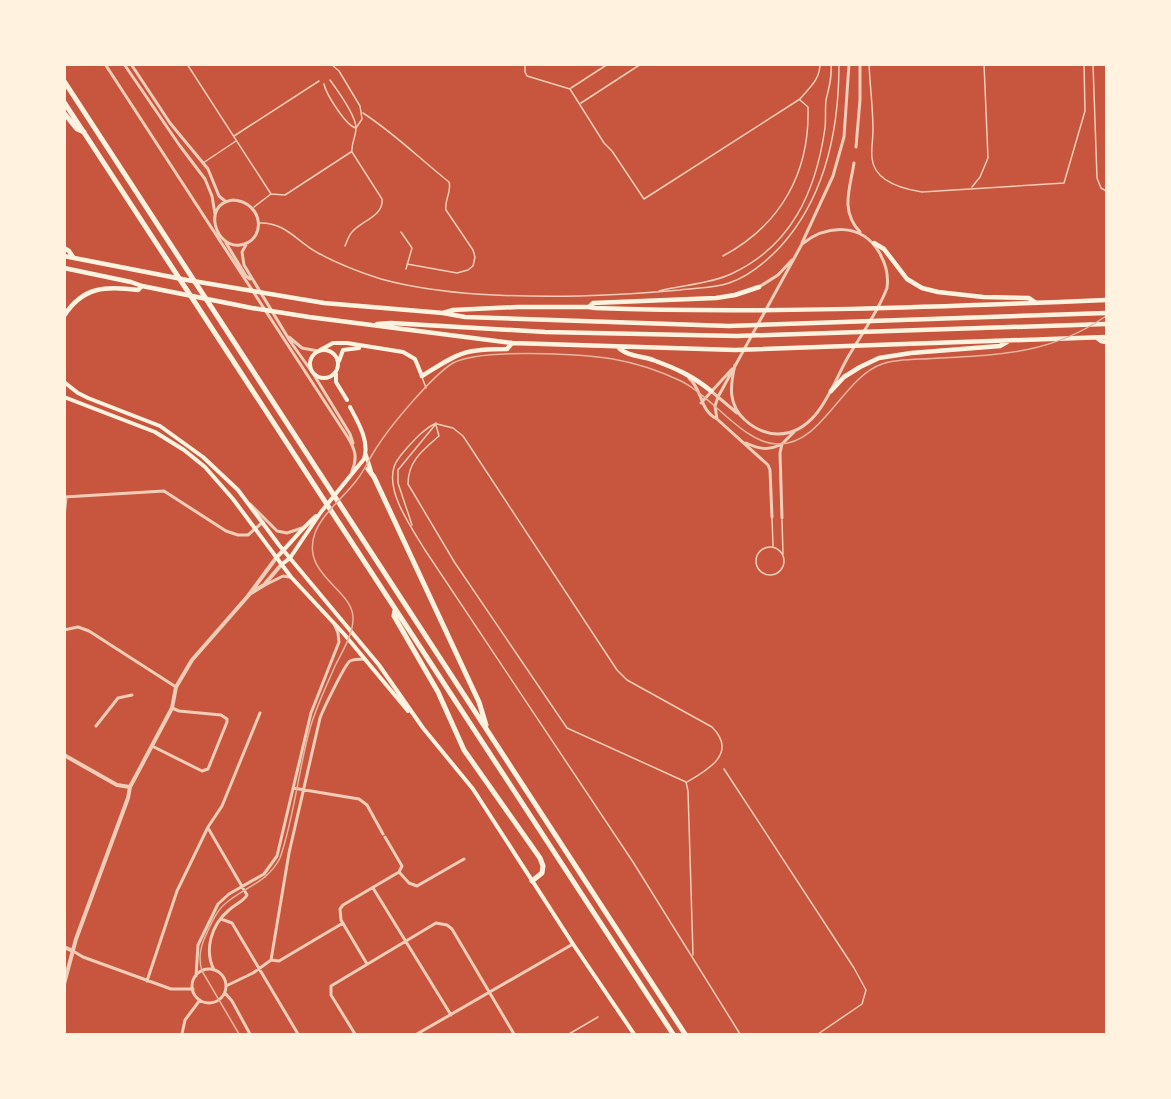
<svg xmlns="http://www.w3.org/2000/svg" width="1171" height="1099" font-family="'Nunito Sans',sans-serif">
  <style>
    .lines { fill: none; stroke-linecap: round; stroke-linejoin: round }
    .service { stroke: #f1ccb7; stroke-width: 1.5 }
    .minor { stroke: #f1ccb7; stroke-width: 3 }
    .tertiary { stroke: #f1ccb7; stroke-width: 4 }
    .secondary { stroke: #fff3e0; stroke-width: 4 }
    .trunk { stroke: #fff3e0; stroke-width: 4.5 }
    .motorway { stroke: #fff3e0; stroke-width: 5 }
    .tram { stroke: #e9b49f; stroke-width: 1.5 }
  </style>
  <rect width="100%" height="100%" fill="#c8553d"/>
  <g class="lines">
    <!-- service -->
    <path class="service" d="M187,64L271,194
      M525,64V72L527,76L570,89L604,143L612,151L644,199L800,99C809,88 820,80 820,64
      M869,64C870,86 873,108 873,130C873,139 871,149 872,158C874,182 903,189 922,192L1064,183L1085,111L1084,64
      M1093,64L1097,178L1101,188L1106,191
      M330,80C338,91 356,115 356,128C356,137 351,143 352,152L382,199C384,216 361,221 352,232C349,235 347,241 345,246
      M324,84C326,94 346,126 356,128L362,119L360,106L339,71L331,64
      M571,88L608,64
      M581,103L641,64
      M363,113C394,133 420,159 449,182C452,192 444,200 446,210L473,250L475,257L473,266L468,270L457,273L407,264
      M234,136L319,81
      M203,163L236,141
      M972,187L980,177L988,158L984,64
      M254,207L271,194L285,195L351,152
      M259,223C286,222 296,241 318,253C338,264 359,272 381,279C443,296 516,297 580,296C613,295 647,293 680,290C696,288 714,288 729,283C750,276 766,262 781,246C826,196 839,130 839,64
      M401,232L412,248L406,269
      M723,256C781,225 810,172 808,107L800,100
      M659,291C682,285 710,284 731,274C792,246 816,191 825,128C826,119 825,109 826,100C829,87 832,79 831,64
      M422,377L426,388
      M436,423C424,429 416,438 407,448C402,454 396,460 394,467C386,493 412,528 425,550L633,862L740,1034
      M437,424L453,428L463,436L617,670L627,680L712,727C738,753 708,770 687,782
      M436,425L439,436C423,450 408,461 408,484L455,563L567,728L686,782L688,791L693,955
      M772,518L773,546
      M782,520L783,554
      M412,525L398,483V470L435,425
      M756 561a14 14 0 1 1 28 0a14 14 0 1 1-28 0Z
      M724,769L854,968L866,990L862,1004L818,1034
      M569,1034L598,1017"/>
    <!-- minor -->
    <path class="minor" d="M105,64L347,436C355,449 358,457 352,471
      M124,64L180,146L205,179L212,196L215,214
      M131,64L170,123L208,169L219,196L225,201
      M856,147L860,100V64
      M854,163C850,189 840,211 860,232
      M233,200C264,202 267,241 240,245C216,249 201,204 233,200Z
      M226,243L246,276L250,279
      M247,243L242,252L244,265L290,341L312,372
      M802,243L833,176L844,137L849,64
      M759,287L778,275L792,260
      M289,337L302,348L318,351
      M735,365C730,386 728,405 745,420C755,429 765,434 778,434C818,434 832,385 848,357C861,335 878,312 887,288C889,275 886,264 879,252C861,222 826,225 802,244L718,397L715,406L717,419L768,465L770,470L772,517
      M314,375L350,434L353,443
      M689,378C703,390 699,410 717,419
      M711,391L737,413
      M701,403L732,369
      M746,443C759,449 768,451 782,444
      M64,497L164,491L226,531L238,535H248L263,522
      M250,504L277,531L287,533L302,528
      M64,517L66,497
      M782,518L780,453L782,444L794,432
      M265,585L283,576L289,577
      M64,630L78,627L89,631L176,687
      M96,726L118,698L132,695
      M152,746L202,771L208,769L227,722V719L221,715L179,711L172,708
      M293,788L359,799L367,805L383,834
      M208,828L247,895C243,902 235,904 229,910C211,925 204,950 214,970
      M385,837L402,866L399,872
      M399,872L409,883L417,886L464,859
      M373,888L451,1015
      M221,919L232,923L298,1034
      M73,951L83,957L171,989H193
      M271,960L279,961L343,923
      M367,964L341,920L340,909L343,905L399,872
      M192 986a17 17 0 1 1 34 0a17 17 0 1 1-34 0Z
      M196,976L198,945L218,904L229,894L264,874L277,856L311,713L339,642L338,633L334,624
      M147,981L177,891L208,827L222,806L260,713
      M226,986L253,973L271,960L289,853L320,718C323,710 345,664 350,661C354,659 360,659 365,659
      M225,993L232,1001L250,1034
      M182,1034L185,1020L200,1000
      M355,1034L331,995V986L436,923L447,925L452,929L514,1034
      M417,1034L573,944"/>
    <!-- tertiary -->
    <path class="tertiary" d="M251,593L264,585L281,565
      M64,755L117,785L130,787
      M64,947L73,951
      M64,984L76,939L128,798L130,787L172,708L176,687L192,660L248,596L276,558"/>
    <!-- secondary -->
    <path class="secondary" d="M310 364a14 14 0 1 1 28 0a14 14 0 1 1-28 0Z
      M320,350L333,343H347L403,352L415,359L422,376
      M339,361L343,350L359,348
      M336,374V382L347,400
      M64,382L78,393L88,398L160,426L203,457L238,490L279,545L379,665L423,728L473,789L573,944L634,1034
      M64,397L155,432L184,450L205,467L233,499L291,577L344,634L408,711
      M366,455L371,471
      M276,558C290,544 301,529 316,516
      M281,565L290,558L321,512L364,459C370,442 358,422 350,407"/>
    <!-- trunk -->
    <path class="trunk" d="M874,243L884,249L907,279L922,288L938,292L983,297L1029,298L1036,303
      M64,248L69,251L73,257
      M64,256L187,280L324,303L443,313L465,317L729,326L1106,313
      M64,268L131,282L142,286L252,308L309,317L512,343L735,350L1106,337
      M589,307L593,303L716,298L735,295L759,287
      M443,313L453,310L518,307H589L595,308C766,314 936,307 1106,300
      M64,316C83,286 106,286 138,290L142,286
      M377,324L391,323L545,332L737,336L1106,324
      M1097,338L1101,341L1106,342
      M618,347C626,356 641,356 653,360C675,368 693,376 711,391
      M422,376C459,353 462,349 507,349L512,343
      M831,391L844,377L860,367L879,358L911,353L1000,346L1007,342"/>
    <!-- motorway -->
    <path class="motorway" d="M64,81L685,1034
      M64,102L673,1034
      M64,113L77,129L84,132
      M368,469L374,477L479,702L486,725
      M395,610L394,616L438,692L464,750L540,858L543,866L542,873L532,881"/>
    <!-- tram -->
    <path class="tram" d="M239,1034L202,971C198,958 200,947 206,935C211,924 216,911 226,903C245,887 268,882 280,858C294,818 298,773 309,732C315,709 326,687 335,666C342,652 354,633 353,617C352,589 300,574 315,533C323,512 346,496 359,477C366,467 371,455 379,444C392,424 433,375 453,363C481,348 580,354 613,359C636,363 660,371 681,381C711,395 744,444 777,444C822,446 842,378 882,364C900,358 921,360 940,358C1002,355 1053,353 1106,316"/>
  </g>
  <!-- border -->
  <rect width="1171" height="1099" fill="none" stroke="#fff3e0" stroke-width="132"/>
</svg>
